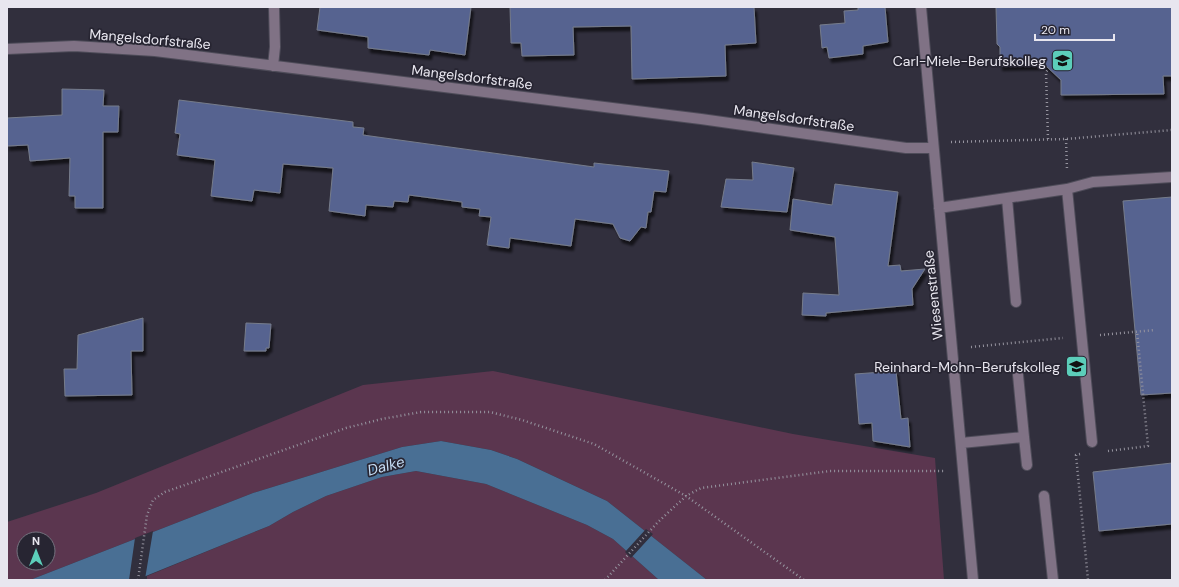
<svg xmlns="http://www.w3.org/2000/svg" width="1179" height="587" font-family="'DM Sans',sans-serif">
  <style>
    .green { fill: #5b364f; fill-rule: evenodd }
    .water { fill: #496f94 }
    .pier { fill: #312f3d }
    .building { fill: #576490; stroke: #767c8b; filter: url(#shadow) }
    .lines { fill: none; stroke-linecap: round; stroke-linejoin: round }
    .minor-casing { stroke: #4e4c59; stroke-width: 12 }
    .path { stroke: #96949f; stroke-width: 2.5; stroke-dasharray: 1 3; stroke-linecap: butt }
    .minor { stroke: #807285; stroke-width: 10 }
    .labels { text-anchor: middle; dominant-baseline: central; stroke-width: 3.5; stroke-linejoin: round; paint-order: stroke }
    .street-label { font-size: 14px; fill: #e8e6ef; stroke: #272532 }
    .poi-label { font-size: 14px; fill: #e8e6ef; stroke: #272532; text-anchor: end }
    .water-label { font-size: 15px; font-style: italic; fill: #c5dcf4; stroke: #272532 }
  </style>
  <defs>
    <filter id="shadow"><feDropShadow dx="2.5" dy="4.5" stdDeviation="1" flood-color="#0009"/></filter>
  </defs>
  <rect width="100%" height="100%" fill="#312f3d"/>
  <!-- green -->
  <path class="green" d="M493,371L793,434L935,458L944,580H707L607,501L517,459L491,450L441,441L402,447L253,493L30,580H7V522L96,493L363,385ZM24,539H48V563H24Z
    M416,471L486,484L587,525L613,539L659,580H147V576L269,526L293,512L326,496L382,477Z"/>
  <!-- water -->
  <path class="water" d="M441,441L491,450L517,459L607,501L707,580H659L613,539L587,525L486,484L416,471L382,477L326,496L293,512L269,526L136,580H30L253,493L402,447Z"/>
  <!-- pier -->
  <path class="pier" d="M646,529L653,534L631,558L625,552Z
    M153,531L145,579L129,580L135,538Z"/>
  <!-- building -->
  <path class="building" d="M320,7H471L465,55L430,50L429,55L368,48V37L317,30Z
    M510,7H754L756,43L725,45L726,76L632,79L631,26L573,27L574,55L522,56L521,43H511Z
    M858,7H885L888,42L863,46V54L829,58L827,47L822,48L820,25L845,23L844,11L858,10Z
    M996,7H1172V76H1163L1164,94L1061,95V80L1045,65L1000,66V47L997,44Z
    M62,89L104,90L103,106H119L118,132H103V208H75V196H69L70,158L30,161L28,145L7,146V118L62,115Z
    M179,100L353,122V127L364,128L363,135L594,167V163L669,171L666,192L654,191L651,212H648L646,228L641,227L630,241L620,238L613,224L575,219L571,246L510,238L509,248L487,245L491,217L479,216L480,209L462,207V202L409,195L408,202L394,201L393,207L366,205L365,216L329,211L333,168L283,164L280,193L254,190L252,201L211,196L215,160L177,155L180,134L175,133Z
    M752,162L794,168L787,212L721,207L726,179L753,180Z
    M835,184L898,192L888,266L900,265L901,271L925,269L912,289L913,305L826,313V316L802,315L803,293L839,295L835,237L790,230L793,199L832,205Z
    M1172,197V393L1141,395L1123,201Z
    M143,318V351H131L132,395L65,396L64,369H77L78,335Z
    M246,323L271,324L269,348H266V351H244Z
    M896,371L901,419L908,418L910,447L873,441L872,423L859,424L855,374Z
    M1172,463V524L1099,531L1093,472Z"/>
  <g class="lines">
    <defs>
      <path id="minor" d="M921,7L973,580
        M7,49L74,46L155,51L701,119L906,148H933
        M273,66L275,47L274,7
        M1067,189L1093,182L1172,177
        M1007,198L1016,302
        M939,208L1067,189L1092,442
        M1024,437L1027,465
        M961,443L1024,437L1018,375
        M1044,496L1053,580"/>
    </defs>
    <!-- minor casing -->
    <use href="#minor" class="minor-casing"/>
    <!-- path -->
    <path class="path" d="M1048,139L1046,72L1049,68
      M1066,139L1067,170
      M951,142L1066,139L1172,130
      M1100,335L1155,330
      M971,347L1063,338
      M1108,451L1148,446L1137,331
      M1080,454L1076,455L1088,580
      M138,580L147,515L153,500L165,492L346,428L382,419L421,412H490L522,420L594,444L686,496L804,580
      M605,580L658,522L686,496L701,488L830,471H946"/>
    <!-- minor -->
    <use href="#minor" class="minor"/>
  </g>
  <!-- icons -->
  <defs>
    <symbol id="school-square" viewBox="-11 -11 22 22"><rect x="-9" y="-9" width="18" height="18" rx="4" fill="#5cceba" stroke="#272532"/><path d="M0-5L7-2L0 1L-7-2ZM-4 1L0 2.5L4 1V4Q0 6-4 4Z" fill="#111"/></symbol>
  </defs>
  <g fill-rule="evenodd">
    <use href="#school-square" x="1050" y="48" width="25" height="25"/>
    <use href="#school-square" x="1064" y="354" width="25" height="25"/>
  </g>
  <g class="labels">
    <!-- street labels -->
    <g class="street-label">
      <text transform="translate(150 39) rotate(5)">Mangelsdorfstraße</text>
      <text transform="translate(472 77) rotate(7)">Mangelsdorfstraße</text>
      <text transform="translate(794 118) rotate(8)">Mangelsdorfstraße</text>
      <text transform="translate(933 295) rotate(-96)">Wiesenstraße</text>
    </g>
    <!-- poi labels -->
    <g class="poi-label">
      <text x="1046" y="61">Carl-Miele-Berufskolleg</text>
      <text x="1060" y="367">Reinhard-Mohn-Berufskolleg</text>
    </g>
    <!-- water labels -->
    <g class="water-label">
      <text transform="translate(386 466) rotate(-15)">Dalke</text>
    </g>
  </g>
  <!-- border -->
  <rect width="1179" height="587" fill="none" stroke="#e8e6ef" stroke-width="16"/>
  <!-- north arrow -->
  <g transform="translate(36 551)"><circle r="19" fill="#272532" stroke="#74727e"/>
  <path d="M0-3L7 15L0 10L-7 15Z" fill="#5cceba"/>
  <text y="-6" font-size="11" font-weight="bold" text-anchor="middle" fill="#e8e6ef">N</text>
  </g>
  <!-- scale -->
  <path d="M1035 34v6h79v-6" fill="none" stroke="#e8e6ef" stroke-width="2"/>
  <text x="1041" y="34" font-size="12" fill="#e8e6ef" stroke="#272532" stroke-width="3" paint-order="stroke">20 m</text>
</svg>
